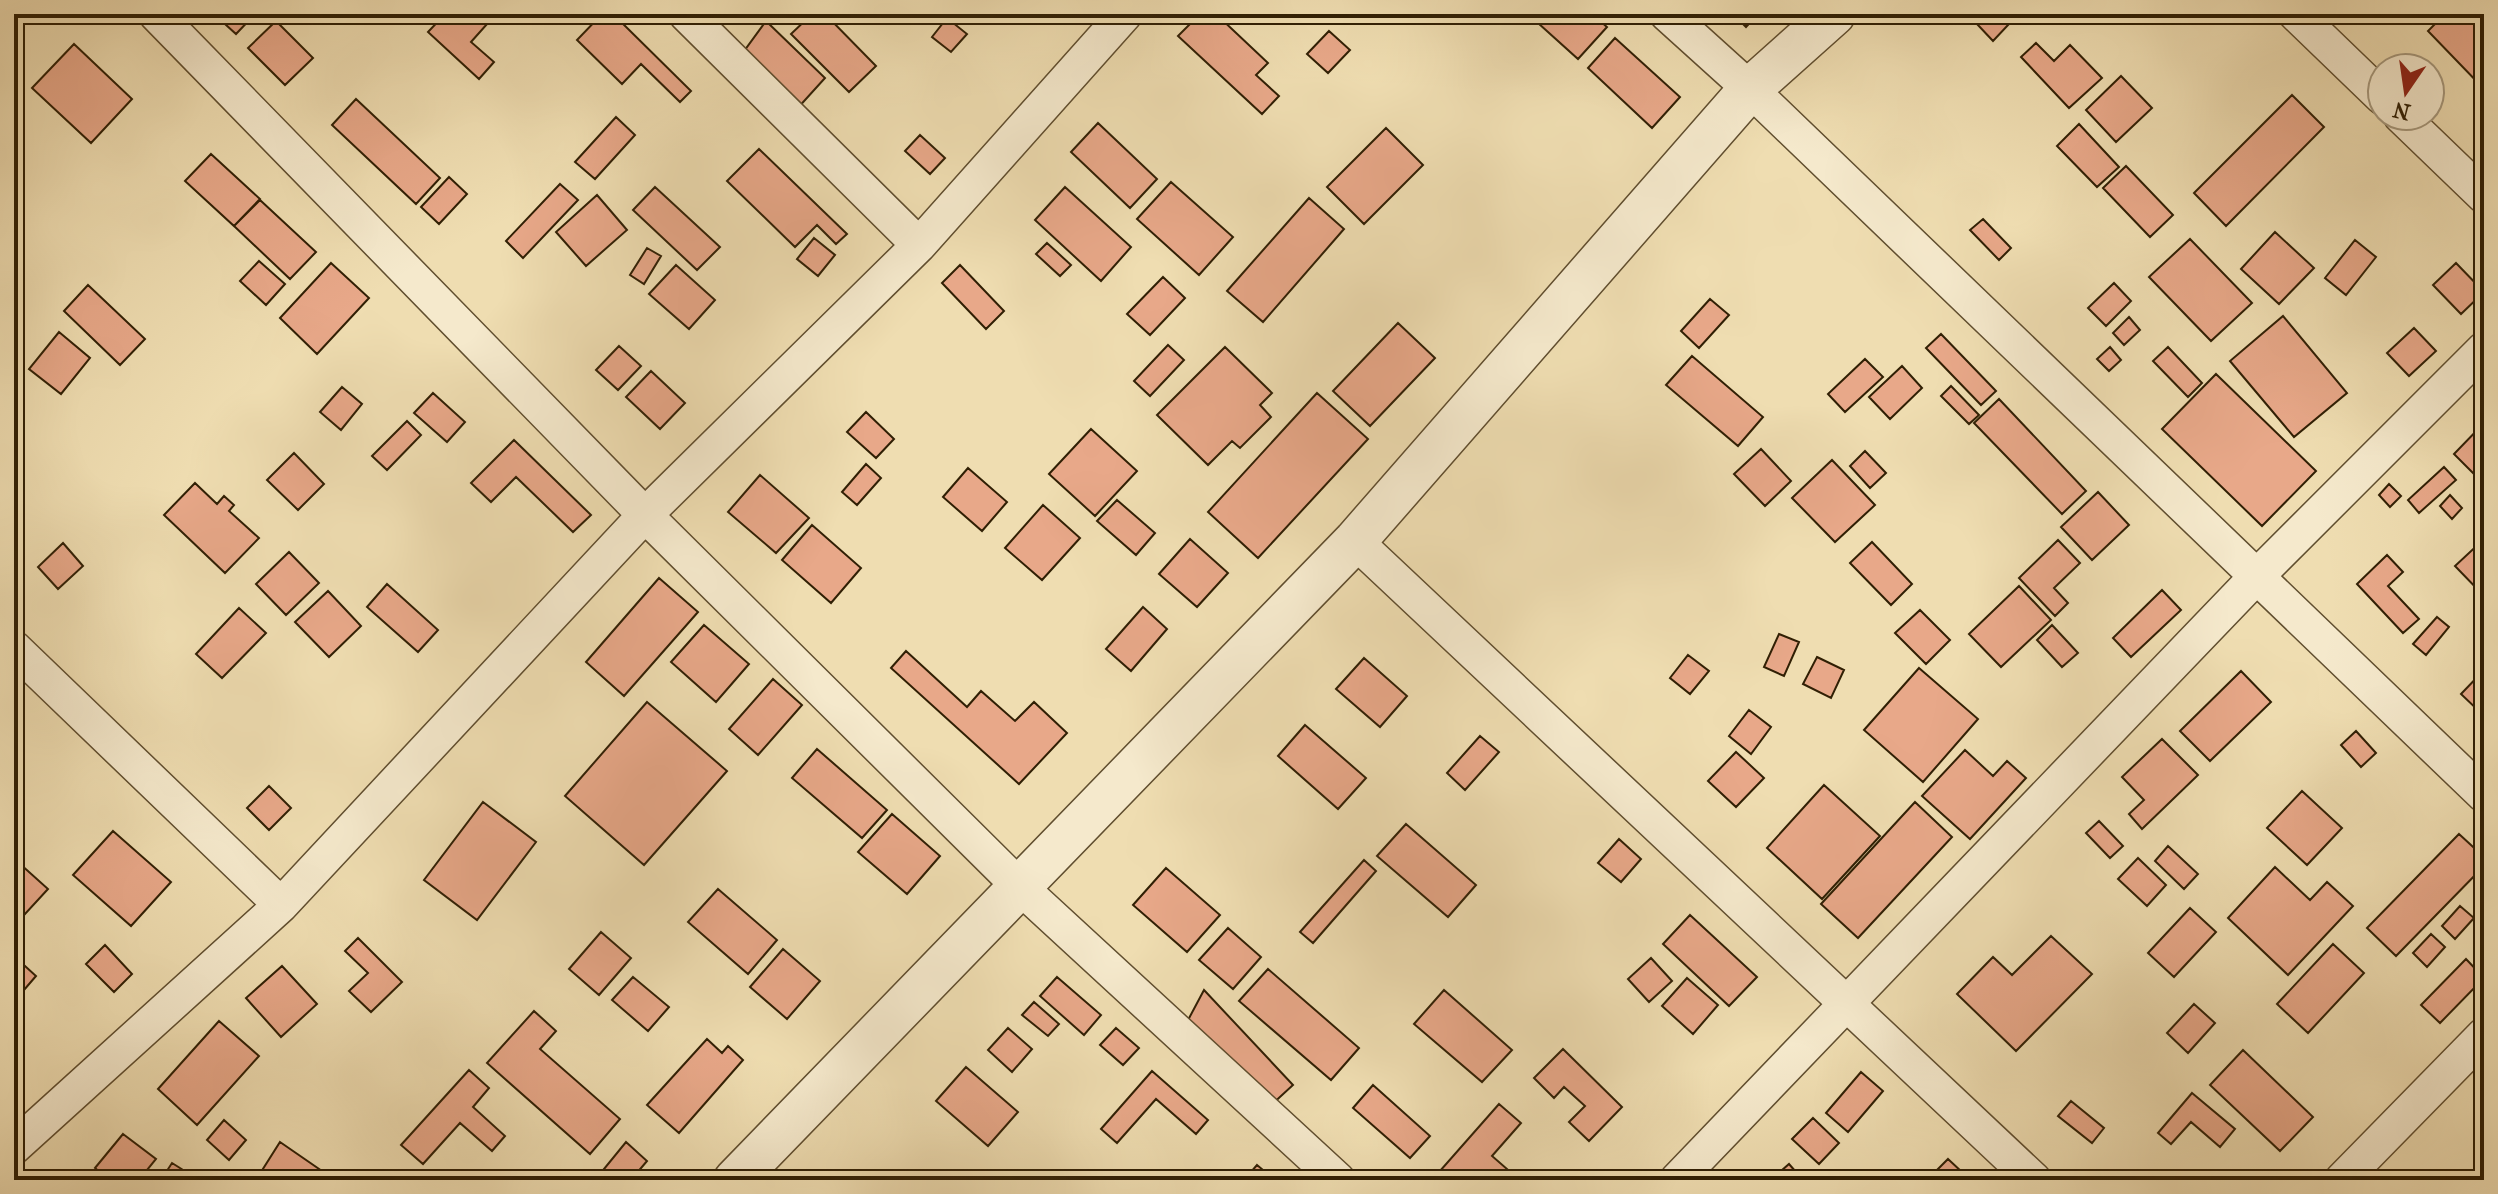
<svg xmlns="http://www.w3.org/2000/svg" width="2498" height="1194" font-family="'IM FELL French Canon',serif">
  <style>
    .building { fill: #e8a889; stroke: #301f04; stroke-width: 2 }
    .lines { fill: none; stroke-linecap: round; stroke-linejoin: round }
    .minor-casing { stroke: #604e2f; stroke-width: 37 }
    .tertiary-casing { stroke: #604e2f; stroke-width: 45 }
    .minor { stroke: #f5e9cc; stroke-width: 34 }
    .tertiary { stroke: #f5e9cc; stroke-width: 42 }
  </style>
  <rect width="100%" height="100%" fill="#efddb1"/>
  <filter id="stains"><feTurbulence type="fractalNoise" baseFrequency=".0025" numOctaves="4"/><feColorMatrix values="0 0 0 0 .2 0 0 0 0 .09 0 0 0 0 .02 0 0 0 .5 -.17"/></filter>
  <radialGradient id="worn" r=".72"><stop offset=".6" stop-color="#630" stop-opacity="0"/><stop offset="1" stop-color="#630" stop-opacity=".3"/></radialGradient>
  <!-- building -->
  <path class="building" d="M214,14H255L236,34Z
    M445,14H496L471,42L494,62L479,79L428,32Z
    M602,14H613L691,91L680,102L641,64L622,84L577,40Z
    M812,14H825L876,66L849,92L791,34Z
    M1200,14H1216L1268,63L1256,75L1279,96L1262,114L1178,36Z
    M1528,14H1592L1607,27L1578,59Z
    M1733,14H1758L1746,27Z
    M1988,14H2000L2009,24L1993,41L1977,24Z
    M2445,14H2472L2484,27V89L2428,31Z
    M947,18L967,34L951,52L932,37Z
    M276,21L313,58L285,85L248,48Z
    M766,21L825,78L796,110L742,54Z
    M1329,31L1350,50L1328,73L1307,54Z
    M1615,38L1680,97L1652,128L1588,68Z
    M2036,43L2054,61L2070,45L2102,78L2069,108L2021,57Z
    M74,44L132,99L91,143L32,88Z
    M2121,76L2152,108L2116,142L2086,110Z
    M2292,95L2324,127L2226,226L2194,193Z
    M356,99L440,178L416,204L332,125Z
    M616,117L635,135L595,179L575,162Z
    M1098,123L1157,179L1130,208L1071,152Z
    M2079,124L2119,167L2097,187L2057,146Z
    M1386,128L1423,165L1364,224L1327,187Z
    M920,135L945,158L930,174L905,151Z
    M759,149L847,234L836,244L817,225L795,247L727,181Z
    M211,154L260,199L234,226L185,181Z
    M2126,166L2173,215L2150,237L2103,188Z
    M449,177L467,194L439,224L421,207Z
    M1171,182L1233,237L1199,275L1137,219Z
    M560,184L578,200L523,258L506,241Z
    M655,187L720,247L697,270L633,210Z
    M1065,187L1131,247L1101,281L1035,220Z
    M597,195L627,230L586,266L556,232Z
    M1309,198L1344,229L1263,322L1227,291Z
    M260,200L316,252L290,279L234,226Z
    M1983,219L2011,248L1999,260L1970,230Z
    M2275,232L2314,268L2279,304L2241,269Z
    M814,238L835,255L818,276L797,259Z
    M2190,239L2252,303L2211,341L2149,277Z
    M2355,240L2376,257L2346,295L2325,278Z
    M1047,243L1071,265L1060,276L1036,254Z
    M647,248L661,256L644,284L630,275Z
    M259,261L285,284L266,305L240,281Z
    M331,263L369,298L317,354L280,318Z
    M2456,263L2484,292L2461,314L2433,285Z
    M676,265L715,300L689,329L649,294Z
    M960,265L1004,311L986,329L942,283Z
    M1163,277L1185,298L1150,335L1127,314Z
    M2114,283L2131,301L2106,326L2088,308Z
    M88,285L145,339L120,365L64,311Z
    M1710,299L1729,315L1699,348L1681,331Z
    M2283,316L2347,393L2294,437L2230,361Z
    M2129,317L2140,330L2124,345L2113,333Z
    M1398,323L1435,358L1370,426L1333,391Z
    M2414,328L2436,351L2409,376L2387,353Z
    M59,332L90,358L61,394L29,369Z
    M1941,334L1996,391L1981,405L1926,348Z
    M1168,345L1184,360L1150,396L1134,381Z
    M619,346L641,366L618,390L596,370Z
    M1225,347L1272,393L1260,405L1271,417L1240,448L1232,441L1208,465L1157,415Z
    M2110,347L2121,360L2109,371L2097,359Z
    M2168,347L2202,383L2188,397L2153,361Z
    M1692,356L1763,417L1738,446L1666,385Z
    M1865,359L1883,377L1845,412L1828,394Z
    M1902,366L1922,388L1890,419L1869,397Z
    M651,371L685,403L660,429L626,397Z
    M2216,374L2316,471L2262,526L2162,429Z
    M1951,386L1979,415L1969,424L1941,396Z
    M342,387L362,404L341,430L320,412Z
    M433,393L465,422L447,442L414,413Z
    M1317,393L1368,439L1258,558L1208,512Z
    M1999,399L2086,491L2062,514L1974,423Z
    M866,412L894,439L876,458L847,432Z
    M407,421L421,435L387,470L372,456Z
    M2484,423V484L2454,454Z
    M1091,429L1137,471L1095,516L1049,474Z
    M514,440L591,515L573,532L516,477L491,502L471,483Z
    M1761,449L1791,481L1765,506L1734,474Z
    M1865,451L1886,473L1870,488L1850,466Z
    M294,453L324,484L298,510L267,480Z
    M1832,460L1875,505L1835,542L1792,498Z
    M866,464L881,478L857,505L842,492Z
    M2444,467L2456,480L2419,513L2408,500Z
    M968,468L1007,502L982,531L943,497Z
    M760,475L809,518L776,553L728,512Z
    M195,483L217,504L224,496L234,505L229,511L259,538L225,573L164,515Z
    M2389,484L2401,496L2390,507L2379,495Z
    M2098,492L2129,525L2092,560L2061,527Z
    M2450,495L2462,508L2452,519L2440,506Z
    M1117,500L1155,533L1136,555L1097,521Z
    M1043,505L1080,538L1042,580L1005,548Z
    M812,525L861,568L831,603L782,560Z
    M1190,539L1228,573L1197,607L1159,574Z
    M2484,539V595H2483L2455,566Z
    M2058,540L2080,563L2054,588L2068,603L2055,616L2019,578Z
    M1872,542L1912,584L1891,605L1850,563Z
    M63,543L83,566L58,589L38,567Z
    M289,552L319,583L286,615L256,584Z
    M2387,555L2403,572L2388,586L2419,619L2403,633L2357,584Z
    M659,578L698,612L624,696L586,662Z
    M387,584L438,630L418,652L367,607Z
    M2019,586L2051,620L2001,667L1969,634Z
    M2162,590L2181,610L2131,657L2113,638Z
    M328,591L361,626L329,657L295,622Z
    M1143,607L1167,629L1131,671L1106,649Z
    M239,608L266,633L222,678L196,654Z
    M1920,610L1950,640L1926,664L1895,633Z
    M2437,617L2449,627L2426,655L2413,644Z
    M704,625L749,664L716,702L671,662Z
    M2052,625L2078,653L2062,667L2037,640Z
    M1779,634L1799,642L1784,676L1764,667Z
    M906,651L967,707L981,691L1015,721L1034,702L1067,733L1019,784L891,668Z
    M1688,655L1709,671L1690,694L1670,678Z
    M1817,657L1844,670L1831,698L1803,684Z
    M1364,658L1407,696L1380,727L1336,689Z
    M1919,668L1978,719L1923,782L1864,730Z
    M2484,670V716L2461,694Z
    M2241,671L2271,702L2210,761L2180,731Z
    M773,679L802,705L758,755L729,729Z
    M647,702L727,771L644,865L565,796Z
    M1749,710L1771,727L1751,754L1729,736Z
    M1305,725L1366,778L1338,809L1278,756Z
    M2356,731L2376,753L2361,767L2341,745Z
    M1480,736L1499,752L1465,790L1447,773Z
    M2162,739L2198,775L2142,829L2129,814L2144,800L2122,777Z
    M817,749L887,810L862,838L792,778Z
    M1965,750L1993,776L2007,761L2026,778L1970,839L1922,796Z
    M1736,752L1764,778L1736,807L1708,781Z
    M1824,785L1880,836L1822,899L1767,848Z
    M269,786L291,808L269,830L247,808Z
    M2302,791L2342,828L2307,865L2267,828Z
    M483,802L536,842L477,920L424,880Z
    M1915,802L1952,837L1858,938L1821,904Z
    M892,814L940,856L907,894L858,852Z
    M2099,821L2123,846L2110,858L2086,833Z
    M1406,824L1476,885L1448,917L1377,856Z
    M113,831L171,882L131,926L73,875Z
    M2459,834L2484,857V866L2396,956L2367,928Z
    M1619,839L1641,859L1621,882L1598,863Z
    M2168,846L2198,874L2184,889L2155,861Z
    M2138,858L2166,885L2147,906L2118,879Z
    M1364,860L1376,871L1313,943L1300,932Z
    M19,863L48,889L14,926V869Z
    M2275,867L2310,900L2327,882L2353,906L2288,975L2228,918Z
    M1166,868L1220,915L1187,952L1133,905Z
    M718,889L777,940L748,974L688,922Z
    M2460,906L2474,918L2455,939L2442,926Z
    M2190,908L2216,932L2174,977L2148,953Z
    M1690,915L1757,977L1729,1006L1663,944Z
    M1228,928L1261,957L1233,989L1199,960Z
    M601,932L631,958L599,995L569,969Z
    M2431,934L2445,947L2427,967L2413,953Z
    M2051,936L2092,974L2016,1051L1957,994L1993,957L2012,975Z
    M358,938L402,982L371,1012L349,991L368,973L345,951Z
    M2333,944L2364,973L2308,1033L2277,1004Z
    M105,945L132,974L114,992L86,964Z
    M783,949L820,981L787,1019L750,987Z
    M14,956L36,976L24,990L14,981Z
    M1651,958L1672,981L1649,1002L1628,979Z
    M2466,959L2484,978L2440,1023L2421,1005Z
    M282,966L317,1004L281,1037L246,998Z
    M1268,969L1359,1048L1331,1080L1239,1001Z
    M633,977L669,1007L648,1031L612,1000Z
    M1057,977L1101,1015L1084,1035L1040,996Z
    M1687,978L1718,1005L1693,1034L1662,1006Z
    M1204,990L1293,1085L1268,1108L1187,1022Z
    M1444,990L1512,1050L1482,1082L1414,1024Z
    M1034,1002L1059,1024L1048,1036L1022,1015Z
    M2194,1004L2215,1023L2188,1053L2167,1033Z
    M534,1011L556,1031L540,1049L620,1119L590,1154L487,1063Z
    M219,1021L259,1056L197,1125L158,1089Z
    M1008,1028L1032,1049L1012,1072L988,1050Z
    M1116,1028L1139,1048L1123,1065L1100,1045Z
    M707,1039L722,1053L728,1046L743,1060L679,1133L647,1105Z
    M1563,1049L1622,1107L1589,1141L1569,1122L1585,1106L1564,1087L1554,1098L1534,1078Z
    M2243,1050L2313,1117L2280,1151L2210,1085Z
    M966,1067L1018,1112L988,1146L936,1101Z
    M469,1070L489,1088L473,1107L505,1136L492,1151L460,1123L423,1164L401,1145Z
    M1152,1071L1208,1120L1196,1134L1156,1099L1117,1143L1101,1129Z
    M1861,1072L1883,1091L1848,1132L1826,1113Z
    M1373,1085L1430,1136L1410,1158L1353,1108Z
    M2192,1093L2235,1129L2220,1147L2191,1122L2171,1144L2158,1133Z
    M2071,1101L2104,1128L2092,1143L2058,1116Z
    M1499,1104L1521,1123L1492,1156L1515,1176L1511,1180H1432Z
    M1813,1118L1839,1143L1819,1164L1792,1139Z
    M224,1120L246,1140L229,1160L207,1140Z
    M123,1134L156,1159L139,1180H109L95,1168Z
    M280,1142L335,1180H272L261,1172Z
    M626,1142L647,1161L631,1180H595Z
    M1948,1159L1963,1173L1955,1180H1927Z
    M172,1163L199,1180H161Z
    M1789,1164L1803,1180H1775L1773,1178Z
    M1257,1165L1275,1180H1244Z"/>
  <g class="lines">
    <defs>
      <path id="minor" d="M156,14L645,515L1020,887L1338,1180
        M686,14L919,245
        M1667,14L1750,89L2484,795
        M2296,14L2382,97
        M2401,116L2484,196
        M1355,541L2034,1180
        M14,648L281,905
        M14,1147L281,905L645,515L919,245L1125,14
        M1677,1180L2258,575L2484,349
        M2342,1180L2484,1035"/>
      <path id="tertiary" d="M735,1180L1355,541L1750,89L1834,14"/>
    </defs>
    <!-- minor casing -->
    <use href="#minor" class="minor-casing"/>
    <!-- tertiary casing -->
    <use href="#tertiary" class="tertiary-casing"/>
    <!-- minor -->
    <use href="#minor" class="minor"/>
    <!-- tertiary -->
    <use href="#tertiary" class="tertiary"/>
  </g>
  <!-- margin -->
  <rect width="2498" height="1194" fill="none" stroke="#efddb1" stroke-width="48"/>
  <rect x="16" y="16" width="2466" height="1162" fill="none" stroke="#301f04" stroke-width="4"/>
  <rect x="24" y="24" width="2450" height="1146" fill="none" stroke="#301f04" stroke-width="2"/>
  <!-- north arrow -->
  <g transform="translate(2406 92) rotate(193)"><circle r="38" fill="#f5e9cc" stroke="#a6987c" stroke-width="2"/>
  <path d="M0-6L14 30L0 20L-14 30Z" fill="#8f2418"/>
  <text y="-12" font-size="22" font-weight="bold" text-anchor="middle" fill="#301f04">N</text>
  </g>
  <rect width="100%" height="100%" filter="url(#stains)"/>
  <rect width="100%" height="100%" fill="url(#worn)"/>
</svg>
